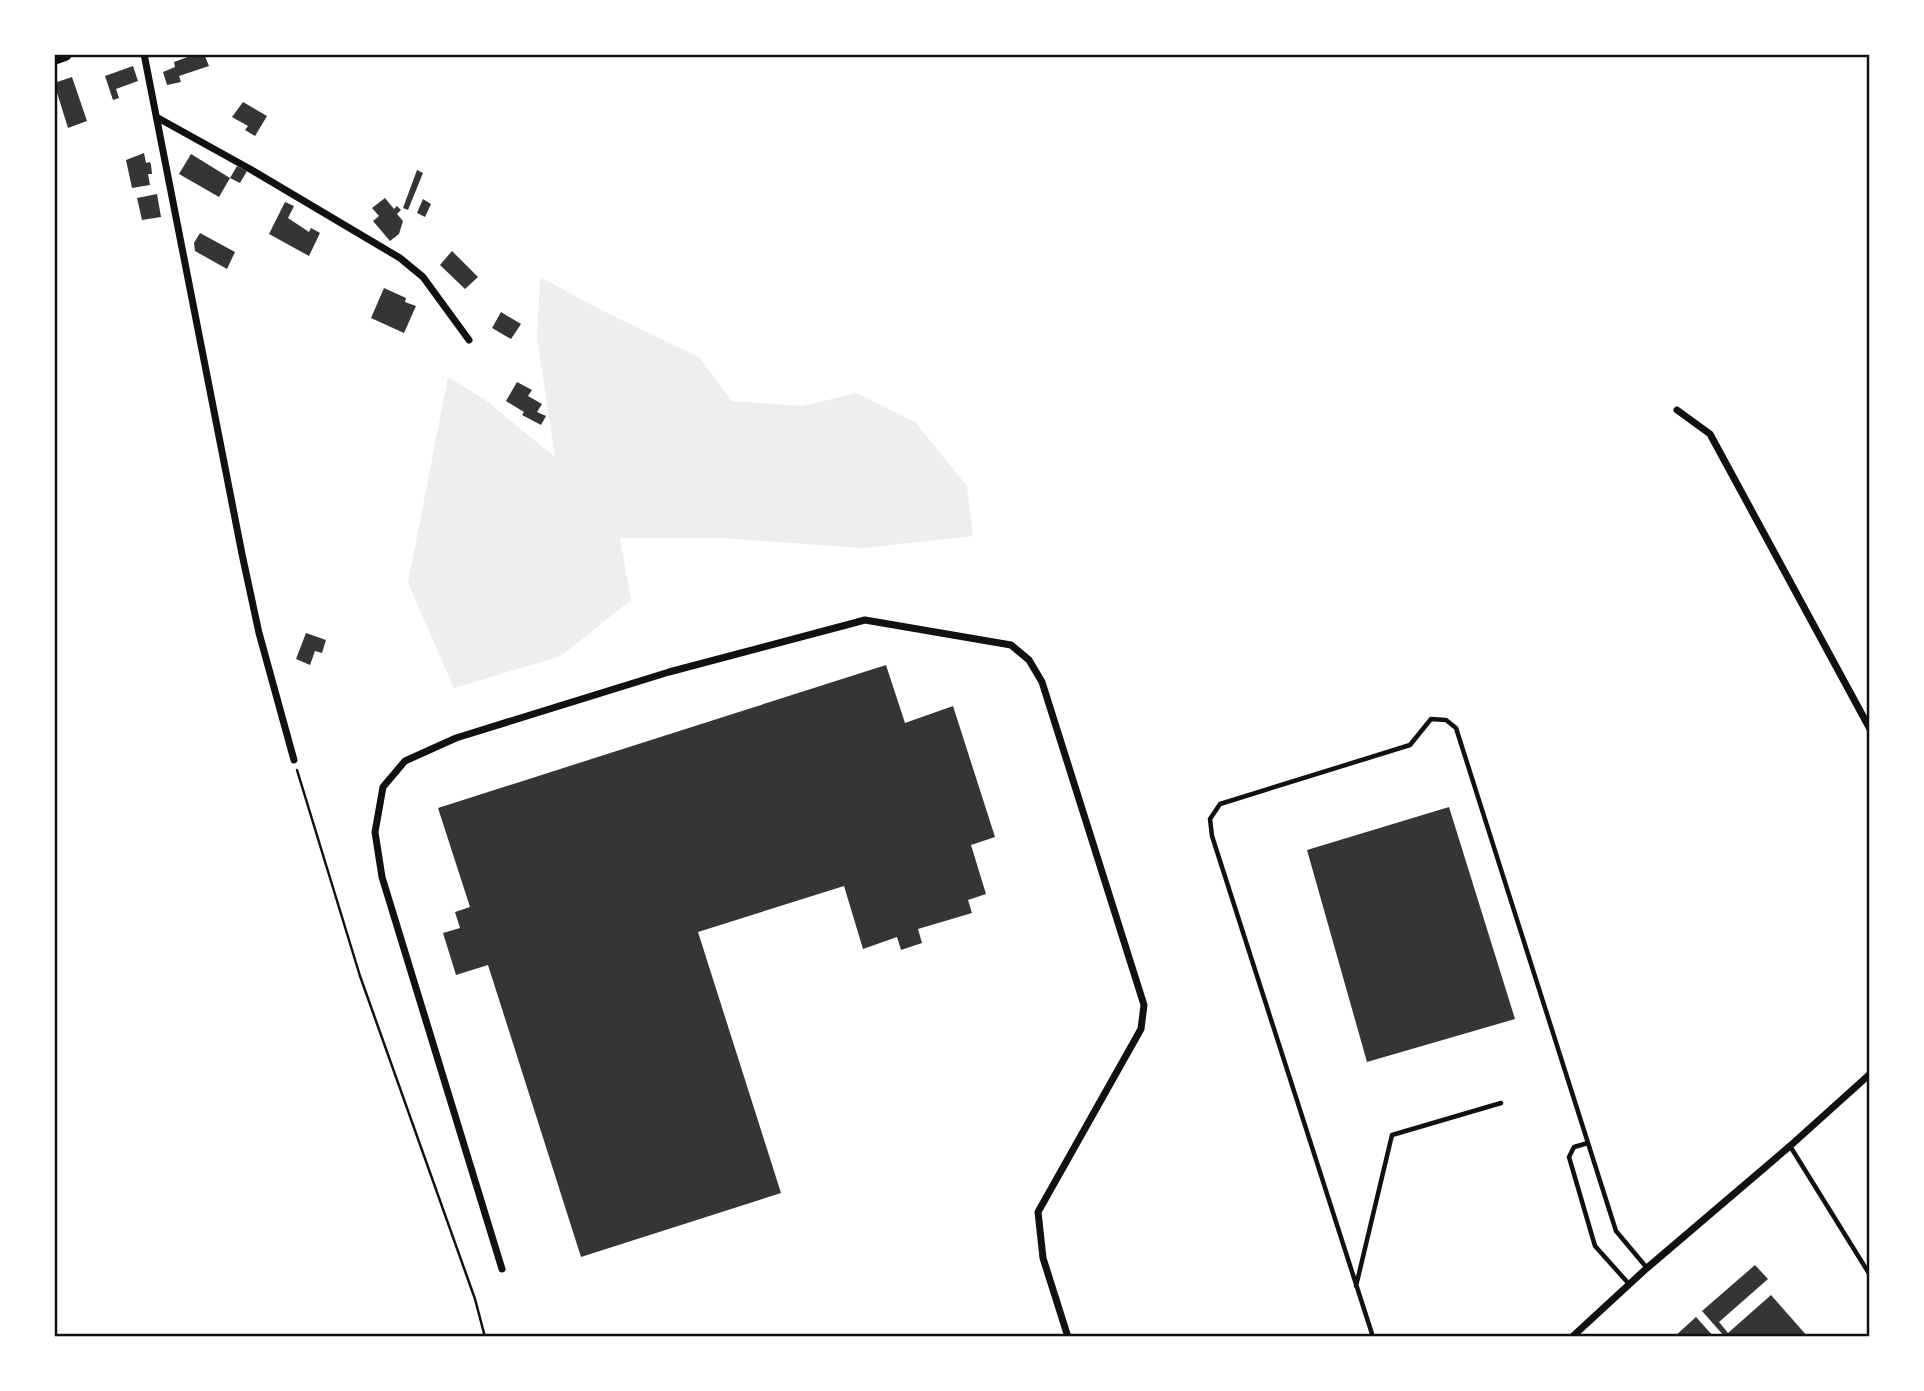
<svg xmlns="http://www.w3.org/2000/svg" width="1924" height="1391" font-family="'IBM Plex Serif',serif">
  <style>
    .green { fill: #eee }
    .building { fill: #353535 }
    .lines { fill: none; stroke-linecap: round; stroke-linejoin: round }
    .path { stroke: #111; stroke-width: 2.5 }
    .service { stroke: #111; stroke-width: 4.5 }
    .minor { stroke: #111; stroke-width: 7 }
    .primary { stroke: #111; stroke-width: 14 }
    .neatline { fill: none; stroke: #111; stroke-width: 2.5 }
  </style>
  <rect width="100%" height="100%" fill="#fff"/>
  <!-- green -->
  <path class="green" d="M540,277L603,311L699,357L732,401L802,406L857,393L915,422L967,486L973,536L863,548L721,538H620L631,600L561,656L454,688L408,583L448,377L484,399L555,457L537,339Z"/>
  <!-- building -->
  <path class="building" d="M196,54H204L209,66L179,76L181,82L167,85L163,72L175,67L174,62Z
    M133,66L138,81L116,89L119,98L113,100L105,76Z
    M72,77L87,121L68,128L54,83Z
    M243,102L267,116L255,136L245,130L248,126L232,117Z
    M144,153L146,163L150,162L151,165L152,174H148L150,185L132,188L126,160Z
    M191,154L230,178L219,197L179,174Z
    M237,166L247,171L240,183L230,178Z
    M417,170L423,173L408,210L403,208Z
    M157,194L161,217L142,220L137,198Z
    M385,198L394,209L397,206L401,210L397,214L403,221L399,234L390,241L373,221L379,216L372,208Z
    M423,199L431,204L425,217L417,213Z
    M285,202L294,206L288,218L309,232L311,228L320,233L309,256L269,234Z
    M200,233L235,252L227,269L195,251L194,243Z
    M452,251L478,277L465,289L440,265Z
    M384,288L406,298L405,302L416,306L404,333L371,318Z
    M501,312L521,324L511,339L492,328Z
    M517,382L532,390L528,396L542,404L537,412L546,416L541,425L522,415L524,412L506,401Z
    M306,633L326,640L322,653L315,651L310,665L296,659Z
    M886,665L905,723L953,706L995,837L971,845L986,894L968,900L972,913L918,929L922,943L901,950L897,937L863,949L844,886L698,932L781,1193L581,1257L488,965L456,975L443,933L460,928L455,912L470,907L438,808Z
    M1449,807L1515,1019L1367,1062L1307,850Z
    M1755,1265L1768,1279L1719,1322L1728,1333L1771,1295L1808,1337H1725L1702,1311Z
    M1696,1317L1714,1337H1674Z"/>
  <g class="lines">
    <!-- path -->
    <path class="path" d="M297,770L360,976L475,1299L485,1337"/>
    <!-- service -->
    <path class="service" d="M1588,1143L1574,1147L1569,1157L1595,1246L1629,1284
      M1790,1146L1870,1275
      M1356,1286L1392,1135L1501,1103
      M1373,1337L1212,836L1210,819L1220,804L1410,745L1431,719L1446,720L1456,728L1616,1231L1647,1268
      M1870,1337V1336"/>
    <!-- minor -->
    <path class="minor" d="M144,54L242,554L259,633L294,760
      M158,118L250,169L400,258L423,277L469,340
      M1677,410L1710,434L1870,729
      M502,1269L382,877L375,832L383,787L405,761L456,738L669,672L865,620L1011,645L1029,660L1042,682L1144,1005L1141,1029L1038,1212L1043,1258L1068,1337
      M1572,1337L1647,1268L1790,1146L1870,1074"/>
    <!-- primary -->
    <path class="primary" d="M54,58L65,54"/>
  </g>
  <!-- border -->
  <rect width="1924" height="1391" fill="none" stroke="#ffffff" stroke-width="112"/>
  <rect x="56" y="56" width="1812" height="1279" class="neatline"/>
</svg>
